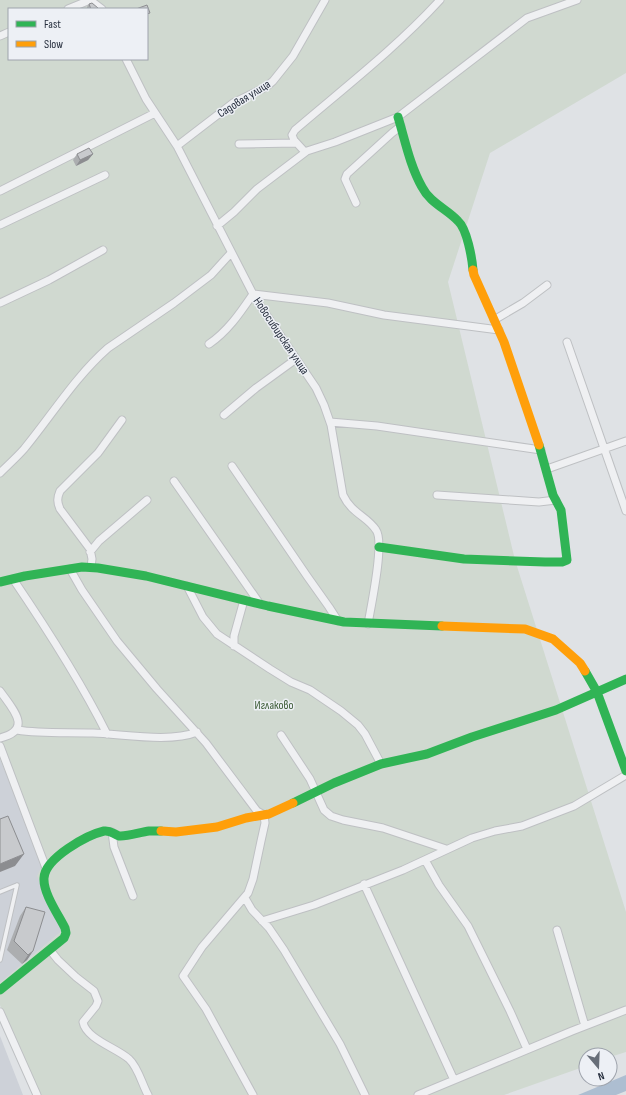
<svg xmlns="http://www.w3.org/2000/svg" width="626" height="1095" font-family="'Sofia Sans Condensed',sans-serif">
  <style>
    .built { fill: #cdd1d8 }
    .green { fill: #d0d9d0; fill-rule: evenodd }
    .water { fill: #adbed1 }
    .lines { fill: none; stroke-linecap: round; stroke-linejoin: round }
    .lane-casing { stroke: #bec0c3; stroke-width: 5.5 }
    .street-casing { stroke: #bec0c3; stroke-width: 9 }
    .lane { stroke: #eff0f2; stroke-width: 3.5 }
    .street { stroke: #eff0f2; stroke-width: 7 }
    .fast { stroke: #30b455; stroke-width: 9 }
    .slow { stroke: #ff9f0a; stroke-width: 9 }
    .wall { fill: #acaeb0 }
    .shaded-wall { fill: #8c8d90 }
    .building { fill: #c8cacd; stroke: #8c8d90 }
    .labels { text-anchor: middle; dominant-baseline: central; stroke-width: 3; stroke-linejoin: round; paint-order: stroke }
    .street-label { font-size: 12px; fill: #272f3e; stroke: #edf0f5 }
    .park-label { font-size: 12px; fill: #3a5a34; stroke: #edf0f5 }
  </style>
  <rect width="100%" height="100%" fill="#dfe2e5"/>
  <!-- built -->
  <path class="built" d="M0,759L43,864L62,931L0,983Z
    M0,1036L23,1095H0Z"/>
  <!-- green -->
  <path class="green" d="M0,0H626V73L490,153L448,282L515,560L626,912V1052L610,1057V1055H586V1066L504,1095H33L0,1005V983L62,931L37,876L43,864L0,759ZM9,9H147V59H9Z"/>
  <!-- water -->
  <path class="water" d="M626,1075V1091L616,1095H578Z"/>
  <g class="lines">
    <defs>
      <path id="lane" d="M0,892L17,885
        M0,960L17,885"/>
      <path id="street" d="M90,0L102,9
        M68,9L90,0
        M0,36L9,32
        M126,59L146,99L177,146L255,298L316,388L324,405L331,425L343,495C352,514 367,516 376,530C385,542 371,606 368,624
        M239,144L296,143
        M177,146L233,103L266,87L273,81L293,56L325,0
        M305,152L294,140L292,135L295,130C344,88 396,48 440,0
        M0,191L155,113
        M356,203L345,179L347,174L392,133L401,126
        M0,225L105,175
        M217,226L234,212L257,189L307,151L335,142L398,117L527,18L577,0
        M0,303L49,280L103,250
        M494,320L523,303L547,285
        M567,342L626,511
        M209,344C228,331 240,313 253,294L328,303L384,315L499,330
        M224,415L256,388L296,359
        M330,422L377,426L541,450
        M232,466L307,576L329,607L338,621
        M547,469L626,441
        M0,473C8,465 17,457 24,449C52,415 75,377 108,348L174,303L211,275L231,253
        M174,481L260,604
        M437,495L539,502L556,500
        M90,552L99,541L147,500
        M91,567L92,559L90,549L60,509C57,502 57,498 60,491L98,453L122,420
        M70,569L82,590L117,641L157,689L206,743L257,811L264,815L265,823L261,841L253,879L248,893L202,947L183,976L206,1009L253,1095
        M13,579C47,629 80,680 107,734
        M187,586L203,617L217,634L270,669L291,682L310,690L341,711L358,725L365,734L381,764
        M234,646V636L244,600
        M0,691C12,708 34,730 0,738
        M17,730C42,734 68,732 93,733C123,734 170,743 197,732
        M281,735L310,779L324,810L331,816L343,820L383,828L446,849
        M0,746L46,868
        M112,832L114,847L133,896
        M425,860L439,885L468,926L510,1011L527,1049
        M364,884L454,1080
        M245,898L252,910L269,928L284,950L340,1044L365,1095
        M262,921L314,905L403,870L472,838L495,831L522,826L574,806L626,775
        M557,930L585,1026
        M50,950L58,960L76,977L94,991L98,1001L96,1006L83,1022C86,1039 117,1048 129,1059C138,1067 142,1084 148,1095
        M0,1012L37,1095
        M418,1095L572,1031L626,1010"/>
    </defs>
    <!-- lane casing -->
    <use href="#lane" class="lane-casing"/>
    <!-- street casing -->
    <use href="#street" class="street-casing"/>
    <!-- lane -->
    <use href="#lane" class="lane"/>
    <!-- street -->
    <use href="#street" class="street"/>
    <!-- fast -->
    <path class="fast" d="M398,117C405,140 410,166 422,187C430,203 447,209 458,221C467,229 472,258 473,270
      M379,547L464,559L545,562H562L567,560L561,510L553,495L539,445
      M0,582L25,576L82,567L98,568L146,576L268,606L344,622L442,626
      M585,671L597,692L626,771
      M293,803L334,783L381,764L427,754L472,737L556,710L626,679
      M0,990L64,938L66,933L65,928C58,914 43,893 44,878C45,858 87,835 104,831C111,830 113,834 119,836C126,837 141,832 149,831C153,831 157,831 161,831"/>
    <!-- slow -->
    <path class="slow" d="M473,270L474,275L504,342L539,445
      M442,626L525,629L553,639L580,663L585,671
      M161,831L176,832L217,827L246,818L269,814L293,803"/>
  </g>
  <!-- wall -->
  <path class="wall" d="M89,4L99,9H87V7Z
    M77,154H93L88,160L76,166L73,160Z
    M26,907L33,951L27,960L22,964L7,950L20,916Z"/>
  <!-- shaded-wall -->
  <path class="shaded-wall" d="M93,154L88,160L76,166L80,160Z
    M24,854L15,866L0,872V864Z
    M33,951L27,960L22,964L28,955Z"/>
  <!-- building -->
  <path class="building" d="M92,3L98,8L99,9H91L89,4Z
    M147,5L150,13L147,14V9H136Z
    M89,148L93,154L80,160L77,154Z
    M8,816L24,854L0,864V819Z
    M26,907L45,912L33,951L28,955L14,941Z"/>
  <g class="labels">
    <!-- street labels -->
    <g class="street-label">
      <text transform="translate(244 99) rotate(-32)">Садовая улица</text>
      <text transform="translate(281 336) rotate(56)">Новосибирская улица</text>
    </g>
    <!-- park labels -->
    <g class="park-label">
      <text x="274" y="705">Иглаково</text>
    </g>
  </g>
  <!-- legend -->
  <rect x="8" y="8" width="140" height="52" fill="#edf0f5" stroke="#9ea3ac"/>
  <rect x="16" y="21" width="20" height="6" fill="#30b455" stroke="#9ea3ac"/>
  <text x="44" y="28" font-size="12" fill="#272f3e">Fast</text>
  <rect x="16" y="41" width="20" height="6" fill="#ff9f0a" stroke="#9ea3ac"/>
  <text x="44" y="48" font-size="12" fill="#272f3e">Slow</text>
  <!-- north arrow -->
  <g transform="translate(598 1067) rotate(161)"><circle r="19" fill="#edf0f5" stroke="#9ea3ac"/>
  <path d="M0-3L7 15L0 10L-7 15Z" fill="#676e78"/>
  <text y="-6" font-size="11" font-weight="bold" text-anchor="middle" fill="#272f3e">N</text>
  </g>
</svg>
